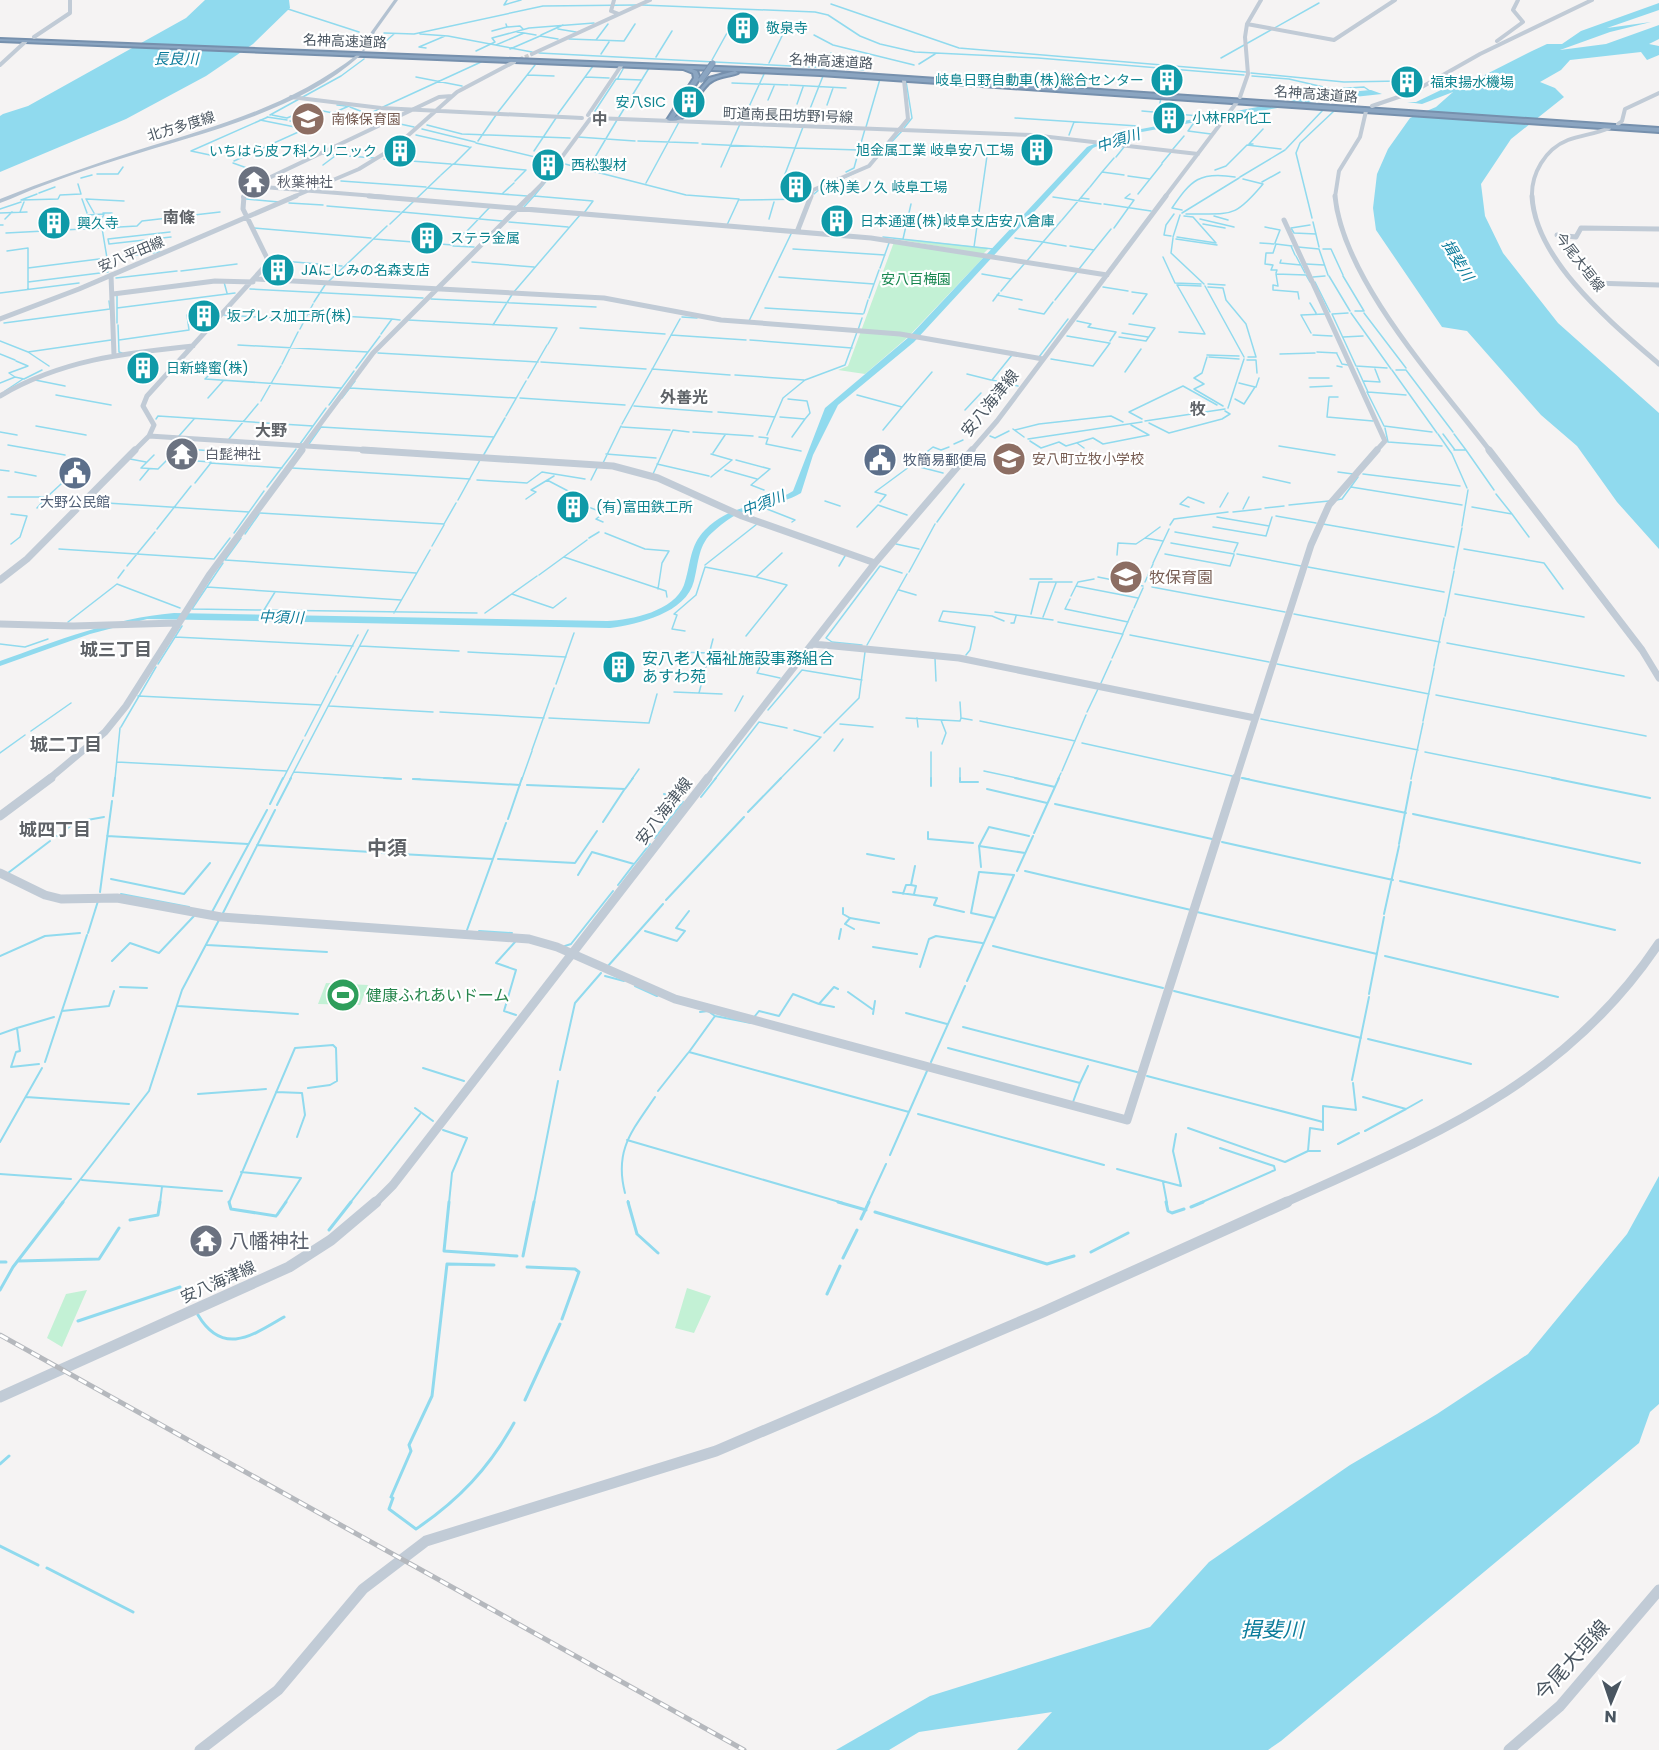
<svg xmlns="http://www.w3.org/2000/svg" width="1659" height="1750" font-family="Poppins,'Noto Sans JP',sans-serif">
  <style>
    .green { fill: #c3f1d5 }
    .water { fill: #90daee }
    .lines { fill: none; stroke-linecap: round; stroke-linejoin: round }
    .stream-far2 { stroke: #90daee; stroke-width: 1.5 }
    .stream-far1 { stroke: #90daee; stroke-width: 2 }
    .stream { stroke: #90daee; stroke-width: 3 }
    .secondary-tunnel { stroke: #caccce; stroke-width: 4; stroke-dasharray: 4 2; stroke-linecap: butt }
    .highway-casing { stroke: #7690ad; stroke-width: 4 }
    .secondary-far4 { stroke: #c1cbd6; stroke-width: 4 }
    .secondary-far3 { stroke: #c1cbd6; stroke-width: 5 }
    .secondary-far2 { stroke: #c1cbd6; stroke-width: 7 }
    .secondary-far1 { stroke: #c1cbd6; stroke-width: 9 }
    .secondary { stroke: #c1cbd6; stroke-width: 11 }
    .primary { fill: #b3c2d1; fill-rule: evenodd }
    .highway { fill: #8ba5c1; fill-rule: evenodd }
    .rail-casing { stroke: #b5b8bd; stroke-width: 5 }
    .rail { stroke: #fff; stroke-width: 3; stroke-dasharray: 9; stroke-linecap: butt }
    .highway-bridge-casing { stroke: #7690ad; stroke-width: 7; stroke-linecap: butt }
    .highway-bridge { stroke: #8ba5c1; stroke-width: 5 }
    .labels { text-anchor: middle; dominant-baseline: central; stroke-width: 4.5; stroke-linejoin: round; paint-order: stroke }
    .far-culture-label { font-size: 14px; fill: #0d838f; stroke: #fff; text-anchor: start }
    .far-street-label { font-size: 14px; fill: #4a5661; stroke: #fff }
    .far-education-label { font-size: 14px; fill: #785e54; stroke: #fff; text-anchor: start }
    .far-worship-label { font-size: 14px; fill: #5b616d; stroke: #fff; text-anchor: start }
    .far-park-label { font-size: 14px; fill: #17864f; stroke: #fff }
    .far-service-label { font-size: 14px; fill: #4e5e75; stroke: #fff; text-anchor: start }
    .far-water-label { font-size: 15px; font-style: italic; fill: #0c7c9b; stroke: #fff }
    .far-quarter-label { font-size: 16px; font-weight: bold; fill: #5f6368; stroke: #fff }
    .street-label { font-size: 16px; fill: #4a5661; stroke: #fff }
    .education-label { font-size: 16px; fill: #785e54; stroke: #fff; text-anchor: start }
    .culture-label { font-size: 16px; fill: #0d838f; stroke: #fff; text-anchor: start }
    .leisure-label { font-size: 16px; fill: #27864d; stroke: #fff; text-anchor: start }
    .neighbourhood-label { font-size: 18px; font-weight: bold; fill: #5f6368; stroke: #fff }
    .quarter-label { font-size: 20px; font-weight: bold; fill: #5f6368; stroke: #fff }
    .near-worship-label { font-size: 20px; fill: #5b616d; stroke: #fff; text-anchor: start }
    .near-street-label { font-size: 20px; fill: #4a5661; stroke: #fff }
    .near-water-label { font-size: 21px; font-style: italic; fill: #0c7c9b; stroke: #fff }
  </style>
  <rect width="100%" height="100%" fill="#f5f3f3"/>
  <!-- green -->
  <path class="green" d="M896,238L989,248L983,254L895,239Z
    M894,242L984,257L908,337L865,374L838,370L848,366Z
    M326,983L368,985L360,1005L318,1004Z
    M687,1288L711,1296L694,1333L675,1328Z
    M87,1290L62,1347L47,1338L66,1294Z"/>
  <!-- water -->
  <path class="water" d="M205,0H289L290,8L253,44L206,76L126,119L0,172V116L3,114L28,106L186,18Z
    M1659,3V10L1607,28L1651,22L1610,32L1560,50L1606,44L1659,25V39L1649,44L1659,46V55L1647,60L1641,52L1570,60L1561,70L1540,82L1555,88L1564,97L1511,139L1481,184L1485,216L1503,253L1558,323L1659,413V549L1617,502L1577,446L1541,415L1467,331L1442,327L1376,230L1373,208L1377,174L1388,149L1410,118L1436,107L1453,92L1422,104L1407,102H1416L1441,90L1461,87L1532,51L1547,44H1562L1581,31Z
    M1371,90L1382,94L1326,100L1223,117L1120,136L1093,148L914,342L838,405L813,455L801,493C784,504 763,503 745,511C733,515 723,523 714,531C698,544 699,562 694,581C686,613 639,624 610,628L147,619L90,634L0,666V661C57,641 113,618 174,613L607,621C632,620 674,611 684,585C691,565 689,546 705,530C735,500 765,509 793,491L825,408L909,337L1087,147L1120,133L1327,94Z
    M1659,1176V1404L1650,1412L1639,1443L1281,1741L1268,1750H1017L1052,1712L919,1732L889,1750H836L930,1696L1150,1627L1209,1562L1350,1465L1437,1414L1528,1354L1627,1234Z"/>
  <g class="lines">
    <!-- stream-far2 -->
    <path class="stream-far2" d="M507,0L504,5L521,0
      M831,4L959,48L1246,72
      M642,5L815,12L828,15L860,36L880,44L915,52L1038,58L1244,75
      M288,9L359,32
      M506,24L507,27L520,26L523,29
      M558,29L576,32
      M492,31L507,27
      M384,33L414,34L543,6L637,5
      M524,33L536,35
      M420,34L448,36L532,52
      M541,35L563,25
      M814,35L833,45L914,65
      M377,39L384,42
      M569,39L624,41L635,24
      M596,40L608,24
      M496,45L524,33L517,32
      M379,47L394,34
      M426,48L419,47L445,36
      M510,49L540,36L558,39
      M476,51L495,42L492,38L529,28L594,23
      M539,53L869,70
      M601,54L609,42
      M656,57L672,31
      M1221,58L1319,3
      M712,60L727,33
      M769,63L782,36
      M919,64L935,54
      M826,67L831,53
      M1251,73L1344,82L1400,81
      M527,75L554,76
      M1252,76L1289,79L1332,89L1364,87L1370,91
      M416,77L462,86
      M585,77L609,78
      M618,78L623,69
      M732,83L788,85
      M790,85L846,88
      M768,100L774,86
      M797,104L803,87
      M337,105L346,106
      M827,105L833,88
      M350,107L386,121
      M383,107L481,62
      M313,109L333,113L349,106
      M595,111L616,79L642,80
      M1142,111L1211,117
      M498,112L535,65
      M1158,112L1161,98
      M369,114L379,109
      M558,114L593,66
      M270,115L341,76L364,59
      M272,115L287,118L307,110
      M267,117L287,120
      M619,117L649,68
      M1015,118L1138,126
      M356,119L367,115
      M290,121L307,123
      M391,122L414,127
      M742,122L764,74
      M804,124L823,76
      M1193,124L1188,131L1211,134
      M427,125L462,134L570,138
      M803,127L795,148L859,150L854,168L846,172
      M866,127L880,79
      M302,128L310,124
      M904,128L912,118L906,81
      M422,129L475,142
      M416,135L469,147
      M1069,135L1074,122
      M578,137L635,141
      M478,141L496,115
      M638,141L698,143
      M476,143L556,162
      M702,144L795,148L780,187
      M1253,144H1249L1263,129
      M1173,149L1184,136
      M1286,149L1323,110
      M859,150L865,129
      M534,151L556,118
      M323,154L374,158
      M210,155L191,151L268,117
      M1116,157L1124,147
      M1114,158L1102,172L1124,175
      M384,159L451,164
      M234,161L305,129L260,120
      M233,163L258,172
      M1162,163L1172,151
      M453,164L526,170
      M454,164L471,147
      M323,165L335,156
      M721,167L740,124
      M588,169L617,120
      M1215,170L1226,166L1247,145L1281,149
      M97,174H118L123,167
      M279,175L330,180
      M441,175L453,164
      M1128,176L1150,179
      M1240,177L1285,150
      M81,178L92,175
      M341,181L426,187
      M515,181L526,170
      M1262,182L1280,172
      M646,183L679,122
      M78,184L81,194
      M827,186L869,166L902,131
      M1090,187L1102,172
      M428,188L527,196
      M822,188L862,190
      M39,193L55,187
      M503,193L514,183
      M37,194L21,200L58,199L60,195L81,194
      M814,194L821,188
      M1138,194L1162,164
      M534,196L561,163L686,195L739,199L727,225
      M1053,197L1101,204
      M1081,198L1089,199
      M82,199L87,213
      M246,199L279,202
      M416,199L440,176
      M740,200L805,199
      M289,203L323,205
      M1104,204L1151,211
      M327,206L400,212
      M524,207L534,196L593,201L584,213
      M0,209L21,202
      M1182,210L1172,208C1191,180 1200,171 1235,177
      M20,212L24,202
      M402,212L502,221
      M0,213L27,212
      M94,213L86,199L124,201
      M103,213H112
      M1182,213L1239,178
      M1186,214C1231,213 1233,220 1263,184L1243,179
      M1214,216L1228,220
      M1312,218L1296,153L1300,143L1334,111
      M5,219L12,212
      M769,219L774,202
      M1200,219L1234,227
      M1062,220L1089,188
      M509,222L568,227
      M1313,222L1319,247
      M390,224L414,201
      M1203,224L1225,228
      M0,225H3
      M1310,225L1291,228L1294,233L1316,234
      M1265,227L1280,230L1275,243
      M254,228L371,238
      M1114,228L1134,200L1125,198L1130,194
      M467,231L490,207
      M170,232L108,239L109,244L171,237
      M6,233L102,228L100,223L104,214L88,215
      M1171,236L1164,235L1166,225L1174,214
      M883,237L993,249
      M1173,237L1180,215
      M1177,237L1216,243L1193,217L1184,216
      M1015,238L1043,242L1027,261
      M1173,238L1171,253L1204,284
      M374,239L453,245L464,233
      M903,239L911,204
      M1176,239L1217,245
      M1043,242L1061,221
      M1043,242L1066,246
      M1260,243L1274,244
      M453,246L474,247
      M1070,246L1094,250L1079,269
      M1291,246L1295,255
      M974,247L987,156
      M1298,247L1319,249
      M793,249L885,255
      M1319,249L1328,275
      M1323,249H1331L1343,275
      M1094,250L1111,229
      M7,251L28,248V289
      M1272,253H1266L1265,264L1273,265L1271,270H1277L1276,273
      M1273,253L1276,244L1292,246
      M1296,256L1305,273
      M1163,257L1175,283L1201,284
      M112,258L160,252
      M271,260L342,266
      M1281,260L1280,263L1301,265
      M472,262L534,267
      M108,264L102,228L137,226L142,221L220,212
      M1306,264L1324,265
      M28,268L107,258
      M880,268L889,243
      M181,271L237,264
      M982,274L1011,279L1001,291
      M1329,276L1350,311
      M1343,276L1364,311H1355
      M779,277L874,284
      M1313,277L1325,276
      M116,278L177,271
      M1011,279L1025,263
      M329,281L387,226
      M28,282L108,272
      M224,282L227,293
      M1315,282L1330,312
      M1208,284L1225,285
      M1205,286L1244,357
      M1103,287L1128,291
      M1208,287L1223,288L1226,300L1246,324L1256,357H1248
      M250,289L423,298
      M1132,292L1147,294L1133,314
      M1298,292L1273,290V285L1278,286L1276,274L1306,275L1310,282
      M0,293L79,283
      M1298,293L1299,299
      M117,295V323
      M997,295L1022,300
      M869,298L879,270
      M431,299L596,307
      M1055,300L1077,272
      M109,301L110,309
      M993,301L999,293
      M314,302L325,285
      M1310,303L1316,313
      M117,308L235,293
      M765,308L863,314
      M1019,309L1044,314L1053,302
      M864,313L868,300
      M1348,313L1332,314L1356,366L1387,368
      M1351,313L1391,369
      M1364,313L1406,368
      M307,314L392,319
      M224,315L305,320
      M682,317L697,318
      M408,320L557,328L548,344
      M749,321L791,234
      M1077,321L1091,324L1088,327L1116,332L1110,341
      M4,323L110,309
      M118,325L119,352L122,353
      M493,325L513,293L580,215
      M580,328L665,334
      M300,329L313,304
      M858,330L862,318
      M1179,332L1205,334L1177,285L1201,286
      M1122,333L1148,337
      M1311,333L1301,315L1325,314
      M381,334L392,319L400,320
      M671,335L746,340
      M1313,335L1332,336
      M1067,336L1109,343
      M1119,337L1146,341L1155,328L1129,324
      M1343,337L1363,336
      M119,340L189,330L187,315
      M750,340L852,348
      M0,341L28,352L49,366
      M238,345L368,352
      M28,352L111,340
      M1317,352L1337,353
      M378,353L538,362
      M0,354L15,360
      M1280,354L1315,353
      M1337,354L1342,364L1348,365
      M1012,355L992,380L1018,386
      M1207,355L1239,356
      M1039,357L1068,319
      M1207,357L1202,373L1194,378L1204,384L1194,389L1223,406
      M1209,357L1239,359
      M1051,359L1093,366L1110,343
      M1247,360H1256L1257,373
      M541,362L646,369
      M221,363L205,379L341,388
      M282,364L298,332
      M1337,366L1342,367
      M356,368L380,336
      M1357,368L1368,392L1406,395
      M652,369L730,375
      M1392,370L1437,433
      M1396,370H1406L1453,432
      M1125,372L1141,349
      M967,374L991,380
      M735,375L804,380
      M15,377L24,379L42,370
      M528,378L547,345
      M1309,378H1329
      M35,380L65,386
      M1364,381L1380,382L1375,369
      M0,383L15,377L9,373L28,366L16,361
      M1256,387L1259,378
      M1310,387L1332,386
      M350,388L516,398
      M5,391L23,379
      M1367,392L1384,426L1432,432
      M56,395L111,405
      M857,395L902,407L932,372
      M1338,397H1329L1327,417L1373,421
      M208,398L223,381
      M342,398L355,381
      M520,398L625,405
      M788,399L807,401L810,413L805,419
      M1235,399L1244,404L1255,387L1239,383
      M261,401L281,366
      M329,405L354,371
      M634,406L712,412
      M1228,408L1244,359
      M965,410L981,393
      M718,412L775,417
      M506,416L526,381
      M780,417L805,419L792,437
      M156,419L158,416L313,426
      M1142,419L1129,412L1183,386L1217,405
      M1145,421L1225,409
      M1149,423L1169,433L1222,419L1230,414L1225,411
      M622,424L680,319
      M36,426L86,435
      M321,427L494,437
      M622,427L670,430
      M1385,428L1388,442L1442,446
      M1013,429L1024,437
      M883,430L902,407
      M1015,430L1039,424L1111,416L1123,422
      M0,432L17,435
      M693,432L753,436
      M1438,434L1452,454L1467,488
      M1443,434L1455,450
      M1454,434L1466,450
      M767,435L783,398L805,380L845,365L857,332
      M179,436L194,419
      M990,436L995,438L1009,431
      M759,437L768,438L766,444L801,451
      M229,439L258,404
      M1028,439L1142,422
      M1030,441L1041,448L1059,442L1066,446L1093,438L1103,444L1149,435L1131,425
      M1077,443L1084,448
      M300,444L326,408
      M309,444L321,427
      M954,444L963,440
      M8,445L65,455
      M1279,446L1335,455
      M170,448L214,451
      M1454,450H1466L1494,490
      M713,453L725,435
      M606,454L656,458
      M711,454L732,460L711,477
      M154,455L141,468L158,469L168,459L211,462
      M483,456L505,418
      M130,459L146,462
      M736,460L770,469L751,485L764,490
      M914,462L933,447L941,450L949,447
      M210,463L282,468
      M603,463L621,426
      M657,464L709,476
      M912,465L943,473
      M292,468L470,479
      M0,470L9,471
      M725,470L757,479
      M15,472L36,476
      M1338,472L1353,474
      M653,474L673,430L689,432
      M1363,474L1460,486
      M1263,477L1290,483
      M140,480L149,469
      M477,480L527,483L542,472L585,479
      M547,480L570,492L562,497
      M591,480L598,466
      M195,483L210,464
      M267,487L296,449
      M1351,487L1462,505
      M48,496L61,484
      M8,497H47L37,508
      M565,498L604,513L596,519L603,522
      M526,499L536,492L531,490L554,476
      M458,500L480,460
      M1336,500L1342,499L1358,477
      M825,501L840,506
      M91,502L249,512
      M880,502L886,495L875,492L913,464
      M1289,505L1329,501
      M1189,507L1180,504L1188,497L1204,503
      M1220,507L1228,493
      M1472,507L1512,514L1496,494
      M1265,508L1284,506
      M767,509L795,520L792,522
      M1243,509L1249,497
      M1233,512L1261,509
      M260,513L444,524L456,503
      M11,514L27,516L20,537L11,544
      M1512,514L1529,537
      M1276,516L1316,523
      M1217,517L1269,526
      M937,522L964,484
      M1323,524L1454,547
      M1170,525L1174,519L1228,512
      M1462,526L1468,490
      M857,527L878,505L907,515
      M1213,527L1266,536L1272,517
      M157,529L191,486
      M1175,532L1238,543L1234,552
      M234,533L264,491
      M605,533L645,549L669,551L662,563L658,589
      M245,534L259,514
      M241,538L225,560L416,573
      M589,538L599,532
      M1145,538L1160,527
      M1171,543L1234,554
      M896,544L919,549
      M432,546L444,525
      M59,549L214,559L230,538
      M1464,549L1544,563L1563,589
      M1165,554L1230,566L1234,555
      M1237,554L1301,566
      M1117,555L1118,543L1136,544L1145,538L1163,541
      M564,557L666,591L667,597
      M1153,563L1169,529
      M705,565L757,524
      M127,566L155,532
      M839,566L845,556
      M1308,567L1444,592
      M1454,569L1462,528
      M909,572L935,524
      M539,575L587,540
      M1098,577L1143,586
      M118,578L124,570
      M1030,579H1052
      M1145,582L1153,564
      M1076,586L1138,598
      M207,587L401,600
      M1152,587L1285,612
      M899,590L916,595
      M512,594L553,608L566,598
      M1455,594L1584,617
      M1071,596L1078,582L1094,579
      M1070,599L1065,609L1128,622
      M1134,608L1143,588
      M192,609L261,610
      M192,609L223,563
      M264,610L477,613
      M264,610L275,592
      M995,612L1053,620
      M394,613L430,550
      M485,613L537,576
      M1031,614L1039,582H1072
      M1294,614L1440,642
      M1445,616L1454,571
      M1043,617L1056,583
      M68,622L117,584L180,608
      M1058,622L1122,634
      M1011,623H1014L1016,616
      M685,631L672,629L677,615L674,614L696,595L705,567L756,577
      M1123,633L1133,610
      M1130,635L1269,662
      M746,636L787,585L756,577L782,553
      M175,637L353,646
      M1447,643L1624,676
      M0,644L25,647L48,639
      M862,645L832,642L826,638L880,566L902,573
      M867,645L907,574
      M360,646L459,651
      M468,652L566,657
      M679,652L709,653
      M966,655L970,650L975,627L939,621L943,611L992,616L1004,621
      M935,658L936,681
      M1112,658L1123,634
      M764,659L757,673L780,678
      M158,664L182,626
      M1277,664L1429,694
      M1434,666L1444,618
      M338,673L358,635
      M1101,683L1111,661
      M556,684L574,633
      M674,692L722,694
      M699,693L713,639
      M1436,695L1646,736
      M138,696L321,705
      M960,702L961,718L972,720
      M329,706L433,712
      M768,710L802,670L862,680
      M735,711L743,696
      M440,712L544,718
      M1087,712L1098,689
      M549,718L649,723L657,694
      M906,718L960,721L961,718
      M917,718L918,727
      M1261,719L1418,750
      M941,720L946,733L942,744
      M980,721L1075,741
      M1423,721L1434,668
      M840,724L873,727
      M121,727L156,667
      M794,730L820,737
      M31,731L71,703
      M824,733L859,698L865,652
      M305,736L336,676
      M1082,743L1232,776
      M532,750L554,688
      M834,751L843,739
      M931,752V779
      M1425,752L1559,779
      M0,753L25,735
      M117,762L287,771
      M960,768V779
      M984,771L1021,779
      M1062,771L1086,715
      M294,772L401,779
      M1242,778L1249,779
      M115,779L120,728
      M283,779L303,740
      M290,779L368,630
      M413,779H420
      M522,779L532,751
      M632,779L639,769
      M715,779L759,722L787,728
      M780,779L821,737
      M1058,779L1061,773
      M1411,779L1423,723"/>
    <!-- stream-far1 -->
    <path class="stream-far1" d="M384,778L401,779
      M931,778V786
      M960,778V782H978
      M1015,778L1055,787
      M1242,778L1406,813
      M1552,778L1650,798
      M413,779L520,785
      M527,785L625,789L633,778
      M987,789L1047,803
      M113,796L115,778
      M701,797L716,778
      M270,804L283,778
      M1055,804L1212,839
      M277,805L291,778
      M748,812L781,778
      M1413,814L1640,863
      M508,819L522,778
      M603,822L624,790
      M928,832V839L973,843
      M1034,833L1059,778
      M57,836L76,822L104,817
      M107,836L248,844
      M655,838L683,802L664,794
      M1222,842L1393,880
      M1399,844L1411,782
      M257,845L371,852
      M979,846L989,827L1029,836
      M592,852L634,864L618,885
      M382,853L493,859
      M867,854L894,859
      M498,859L575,863L597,831
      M635,863L650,844
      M981,867L979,846L1025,853
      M1017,871L1033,836
      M1025,871L1191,910
      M979,872L971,913L995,918
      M8,873L50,841
      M578,875L592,852
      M111,879L184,894L210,863
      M1400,881L1615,930
      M100,892L112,801
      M893,892L937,898L934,905L964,912
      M121,894L189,907
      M903,894L906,885H911
      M914,894L916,886L911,885L915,866
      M666,900L744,817
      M843,908V914L850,918L879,923
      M212,912L267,810
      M1197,912L1377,954
      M1384,914L1399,846
      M222,915L275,810
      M850,918L845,924L854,929
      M467,930L506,823
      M479,931L512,933
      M645,931L677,941L685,931L676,928L689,911
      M88,933L98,901
      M839,939L841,929
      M515,942L496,963L516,970L504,1011L516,1015
      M207,945L327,952
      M565,946L571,944L613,891
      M993,946L1163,988
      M873,947L917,954
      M0,956L45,936L80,933
      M1385,956L1558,997
      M112,961L130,943L159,953L194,916
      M608,966L663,904
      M920,967L929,939L936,936L982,943
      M605,976L624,981
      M967,981L1014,875L980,872
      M635,986L657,996
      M120,987L147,988
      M1174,991L1361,1038
      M848,992L872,1009
      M1369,994L1384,917
      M819,1004L834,1007
      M178,1006L298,1014
      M62,1011L109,1006L114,991
      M700,1012L708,1011L715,1016L751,1023
      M906,1013L947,1024
      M873,1014L875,1001
      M715,1016L689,1052L909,1112
      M755,1016L759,1011L779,1016L793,994L819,1004L834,987L838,989
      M963,1027L1137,1072
      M0,1034L17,1028
      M1368,1039L1471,1064
      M948,1048L1080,1083L1088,1066
      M45,1062L87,935
      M931,1062L965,986
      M39,1064L11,1067L16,1052L20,1051L17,1028L54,1017
      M423,1068L464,1081
      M560,1070L575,1003L601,973
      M1147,1076L1323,1122
      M1352,1080L1369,997
      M658,1091L688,1053
      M276,1092L302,1093L305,1115L297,1137
      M198,1094L266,1089
      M26,1097L129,1104
      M1363,1097L1406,1109L1365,1131
      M1073,1102L1080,1083
      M415,1108L433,1121
      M1406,1109L1422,1100
      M918,1114L1104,1165
      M1188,1128L1285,1162L1308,1151L1310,1128L1323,1130V1106L1356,1110L1353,1083
      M443,1130L467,1138L452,1173L449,1203
      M627,1140L843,1203
      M0,1142L42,1068
      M1338,1144L1359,1133
      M1308,1151H1320
      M890,1155L927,1071
      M1117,1169L1181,1186L1173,1151L1176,1134
      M241,1172L301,1178L285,1203
      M0,1174L71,1179
      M82,1180L222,1191
      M1163,1182L1167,1203
      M625,1193C614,1150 632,1131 655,1097
      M628,1201L629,1203
      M62,1203L149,1091L182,990L219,920
      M160,1203L162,1187
      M229,1203L295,1048L333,1045L336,1048L337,1081L330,1085L308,1088
      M350,1203L420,1114
      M534,1203L558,1081
      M868,1203L886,1164
      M1200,1203L1275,1170L1274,1166L1220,1148"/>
    <!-- stream -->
    <path class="stream" d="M229,1202L231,1209L276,1216
      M449,1202L444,1251L517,1256
      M628,1202L637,1234L658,1253
      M838,1202L866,1210
      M1166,1202L1168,1211L1172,1213L1184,1209
      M1191,1207L1203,1202
      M875,1212L1047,1264L1074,1256
      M277,1215L286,1202
      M861,1219L869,1202
      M130,1220L158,1215L160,1202
      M329,1230L351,1202
      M1091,1252L1128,1233
      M523,1256L534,1202
      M843,1258L857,1230
      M18,1261L99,1259L119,1228
      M0,1262H6
      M494,1265L447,1264L432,1396L409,1445L411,1451L391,1497L393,1498L389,1509L416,1529C459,1500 489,1468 514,1423
      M527,1267L575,1269L579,1272L562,1319
      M0,1290L13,1267L63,1202
      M827,1294L840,1266
      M198,1315C223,1357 253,1335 284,1317
      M78,1321L180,1287
      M525,1400L560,1324
      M0,1464L9,1456
      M0,1546L38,1565
      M47,1568L133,1612"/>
    <!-- secondary-tunnel -->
    <path class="secondary-tunnel" d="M514,62L532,54"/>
    <defs>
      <path id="highway" d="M0,39L820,71L1659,128V132L820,75L692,69L697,71L700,78L674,118L688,108L696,89H700L709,78L735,71L738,73C731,76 721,76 714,80C695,89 692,127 667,120L694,78L693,73L683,69L0,41Z"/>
    </defs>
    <!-- highway casing -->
    <use href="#highway" class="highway-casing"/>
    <!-- secondary-far4 -->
    <path class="secondary-far4" d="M614,0L611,11L619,14
      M1247,24L1334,40L1395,0
      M34,37L70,13V0
      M1497,41L1523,22L1513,10L1518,0
      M532,54L650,0
      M0,65L25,42
      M291,97L381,108L582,118
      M1240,97L1248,74L1245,37L1247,24L1261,0
      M1372,106L1413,92L1480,54L1592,0
      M588,115L621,66
      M594,118L1032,135L1198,154
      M1618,124L1622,121L1625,109L1659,93
      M252,186L387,197
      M243,197L252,186L439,97L452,96
      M293,197L359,169L395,147L457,92L514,62
      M529,197L542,184L590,119
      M810,197L813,190L869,166L908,119L904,80
      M1165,197L1237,102
      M1335,197L1339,171L1360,137L1366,111
      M1532,197C1531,174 1545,149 1568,140C1581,135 1596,134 1609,128"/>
    <!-- secondary-far3 -->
    <path class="secondary-far3" d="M369,196L871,238L1107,275
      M1335,196C1343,280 1439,384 1490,451
      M1532,196C1535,261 1613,324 1659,364
      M1284,220L1385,441L1376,451
      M797,232L811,196
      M1557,235L1576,237L1581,228L1659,229
      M111,275L114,355
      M256,279L604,298L721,320L900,334L1043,359
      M1592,283L1659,285
      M113,294L215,281L253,282
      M0,319L79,289L296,196
      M0,396C61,360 124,353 193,346
      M149,436L386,451
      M134,451L149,436L154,425L143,406L147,396L267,264V258L243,209L244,196
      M300,451L373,353L530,196
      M971,451L997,421L1166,196"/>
    <!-- secondary-far2 -->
    <path class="secondary-far2" d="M363,450L613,466L658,478L742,516L875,563
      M1489,450L1642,650L1659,678
      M0,580L27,559L135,450
      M0,624L73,626L177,623
      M813,644L959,658L1255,718
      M49,779L105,732L126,706L210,574L302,450
      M707,779L875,563L972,450
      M1236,779L1311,545L1329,505L1377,450"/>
    <!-- secondary-far1 -->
    <path class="secondary-far1" d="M0,816L51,778
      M0,873L45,895L61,899L117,898L221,917L529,939L557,947L675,999L1127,1120L1236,778
      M375,1203L393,1185L708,778
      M1284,1203C1432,1136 1565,1084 1659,943"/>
    <!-- secondary -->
    <path class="secondary" d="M0,1397L289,1267L331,1240L376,1202
      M200,1750L278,1690L363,1589L426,1541L716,1451L1043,1312L1287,1202
      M1509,1750L1560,1706L1659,1590"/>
    <!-- primary -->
    <path class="primary" d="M394,0H398L375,32L371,44L364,51H362L367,44L371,32Z
      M358,54L361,55C297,113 200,133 120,159C94,167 68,176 42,186C28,191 14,198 0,203V199C45,181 91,165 138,150C217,126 291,106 358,54Z"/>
    <!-- highway -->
    <use href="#highway" class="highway"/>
    <defs>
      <path id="rail" d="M0,1335L744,1750"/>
    </defs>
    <!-- rail casing -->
    <use href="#rail" class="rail-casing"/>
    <!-- rail -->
    <use href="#rail" class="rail"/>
    <defs>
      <path id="highway-bridge" d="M701,80L713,63"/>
    </defs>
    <!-- highway-bridge casing -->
    <use href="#highway-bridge" class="highway-bridge-casing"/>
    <!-- highway-bridge -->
    <use href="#highway-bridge" class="highway-bridge"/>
  </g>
  <!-- icons -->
  <defs>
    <symbol id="building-disc" viewBox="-11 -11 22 22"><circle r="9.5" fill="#0f9aa8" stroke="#fff"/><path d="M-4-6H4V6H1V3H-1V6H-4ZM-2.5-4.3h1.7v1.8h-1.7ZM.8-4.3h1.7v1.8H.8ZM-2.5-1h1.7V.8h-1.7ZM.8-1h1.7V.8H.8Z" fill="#fff"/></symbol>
    <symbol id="school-disc" viewBox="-11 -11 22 22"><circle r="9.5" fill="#8d6e63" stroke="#fff"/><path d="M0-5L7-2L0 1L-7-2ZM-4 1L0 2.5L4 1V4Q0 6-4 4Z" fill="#fff"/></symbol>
    <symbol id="temple-disc" viewBox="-11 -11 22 22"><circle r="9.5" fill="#6b7280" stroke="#fff"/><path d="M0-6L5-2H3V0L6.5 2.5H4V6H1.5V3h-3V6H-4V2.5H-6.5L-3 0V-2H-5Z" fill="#fff"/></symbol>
    <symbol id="civic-disc" viewBox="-11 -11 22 22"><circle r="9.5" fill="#5c6f8a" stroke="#fff"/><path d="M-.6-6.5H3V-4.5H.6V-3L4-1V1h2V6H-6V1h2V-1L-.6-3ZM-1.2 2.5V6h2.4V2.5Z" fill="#fff"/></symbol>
    <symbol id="stadium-disc" viewBox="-11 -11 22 22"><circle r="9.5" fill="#2e9e5b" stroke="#fff"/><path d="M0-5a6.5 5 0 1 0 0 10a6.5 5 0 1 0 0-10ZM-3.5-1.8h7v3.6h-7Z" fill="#fff"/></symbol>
  </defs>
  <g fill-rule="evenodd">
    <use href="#building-disc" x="724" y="9" width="38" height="38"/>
    <use href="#building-disc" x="1148" y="61" width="38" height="38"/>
    <use href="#building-disc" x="1388" y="63" width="38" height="38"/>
    <use href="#building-disc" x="670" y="83" width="38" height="38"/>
    <use href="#building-disc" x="1150" y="99" width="38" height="38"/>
    <use href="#school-disc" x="289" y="100" width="38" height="38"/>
    <use href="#building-disc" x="1018" y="131" width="38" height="38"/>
    <use href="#building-disc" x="381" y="132" width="38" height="38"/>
    <use href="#building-disc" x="529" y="146" width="38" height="38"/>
    <use href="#temple-disc" x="235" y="163" width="38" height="38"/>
    <use href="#building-disc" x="777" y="168" width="38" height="38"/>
    <use href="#building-disc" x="818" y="202" width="38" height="38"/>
    <use href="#building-disc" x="35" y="204" width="38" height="38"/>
    <use href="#building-disc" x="408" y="219" width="38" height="38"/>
    <use href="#building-disc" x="259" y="251" width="38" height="38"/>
    <use href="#building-disc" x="185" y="297" width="38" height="38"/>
    <use href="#building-disc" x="124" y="349" width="38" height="38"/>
    <use href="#temple-disc" x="163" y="435" width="38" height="38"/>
    <use href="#school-disc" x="990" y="440" width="38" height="38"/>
    <use href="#civic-disc" x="861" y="441" width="38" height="38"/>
    <use href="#civic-disc" x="56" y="454" width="38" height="38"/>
    <use href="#building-disc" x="554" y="488" width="38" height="38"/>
    <use href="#school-disc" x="1107" y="558" width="38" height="38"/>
    <use href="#building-disc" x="600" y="648" width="38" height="38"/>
    <use href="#stadium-disc" x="324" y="976" width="38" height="38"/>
    <use href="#temple-disc" x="187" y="1222" width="38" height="38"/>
  </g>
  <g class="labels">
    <!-- far-culture labels -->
    <g class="far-culture-label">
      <text x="766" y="28">敬泉寺</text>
      <text x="1144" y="80" text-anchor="end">岐阜日野自動車(株)総合センター</text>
      <text x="1430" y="82">福束揚水機場</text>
      <text x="666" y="102" text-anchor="end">安八SIC</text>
      <text x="1192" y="118">小林FRP化工</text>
      <text x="1014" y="150" text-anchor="end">旭金属工業 岐阜安八工場</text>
      <text x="377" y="151" text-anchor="end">いちはら皮フ科クリニック</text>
      <text x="571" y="165">西松製材</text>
      <text x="819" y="187">(株)美ノ久 岐阜工場</text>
      <text x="860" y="221">日本通運(株)岐阜支店安八倉庫</text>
      <text x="77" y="223">興久寺</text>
      <text x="450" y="238">ステラ金属</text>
      <text x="301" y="270">JAにしみの名森支店</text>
      <text x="227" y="316">坂プレス加工所(株)</text>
      <text x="166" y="368">日新蜂蜜(株)</text>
      <text x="596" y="507">(有)富田鉄工所</text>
    </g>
    <!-- far-street labels -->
    <g class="far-street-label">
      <text transform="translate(345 41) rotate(2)">名神高速道路</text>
      <text transform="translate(831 61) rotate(3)">名神高速道路</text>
      <text transform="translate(1316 94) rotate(4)">名神高速道路</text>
      <text transform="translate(788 115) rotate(2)">町道南長田坊野1号線</text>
      <text transform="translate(181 126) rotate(-17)">北方多度線</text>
      <text transform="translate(131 254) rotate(-23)">安八平田線</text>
      <text transform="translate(1580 262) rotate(52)">今尾大垣線</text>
    </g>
    <!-- far-education labels -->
    <g class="far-education-label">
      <text x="331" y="119">南條保育園</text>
      <text x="1032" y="459">安八町立牧小学校</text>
    </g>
    <!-- far-worship labels -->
    <g class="far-worship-label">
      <text x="277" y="182">秋葉神社</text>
      <text x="205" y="454">白髭神社</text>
    </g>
    <!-- far-park labels -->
    <g class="far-park-label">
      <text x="916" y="279">安八百梅園</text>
    </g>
    <!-- far-service labels -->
    <g class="far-service-label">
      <text x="903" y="460">牧簡易郵便局</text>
      <text x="75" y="502" text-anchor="middle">大野公民館</text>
    </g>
    <!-- far-water labels -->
    <g class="far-water-label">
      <text x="176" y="58">長良川</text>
      <text transform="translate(1118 140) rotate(-18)">中須川</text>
      <text transform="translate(1458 260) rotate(58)">揖斐川</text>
      <text transform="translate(763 503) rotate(-21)">中須川</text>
      <text transform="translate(281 617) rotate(1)">中須川</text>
    </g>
    <!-- far-quarter labels -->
    <g class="far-quarter-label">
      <text x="600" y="119">中</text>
      <text x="179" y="217">南條</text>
      <text x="684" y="397">外善光</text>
      <text x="1198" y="409">牧</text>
      <text x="271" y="430">大野</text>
    </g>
    <!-- street labels -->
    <g class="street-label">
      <text transform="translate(990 403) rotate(-51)">安八海津線</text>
      <text transform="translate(664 811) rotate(-52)">安八海津線</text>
      <text transform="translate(218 1282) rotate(-24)">安八海津線</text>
    </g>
    <!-- education labels -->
    <g class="education-label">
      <text x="1149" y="577">牧保育園</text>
    </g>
    <!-- culture labels -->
    <g class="culture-label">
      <text x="642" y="658">安八老人福祉施設事務組合<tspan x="642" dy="18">あすわ苑</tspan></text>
    </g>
    <!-- leisure labels -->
    <g class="leisure-label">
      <text x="366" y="995">健康ふれあいドーム</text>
    </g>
    <!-- neighbourhood labels -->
    <g class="neighbourhood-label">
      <text x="116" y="649">城三丁目</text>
      <text x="66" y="744">城二丁目</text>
      <text x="55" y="829">城四丁目</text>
    </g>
    <!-- quarter labels -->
    <g class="quarter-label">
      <text x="387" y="848">中須</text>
    </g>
    <!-- near-worship labels -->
    <g class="near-worship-label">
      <text x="229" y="1241">八幡神社</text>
    </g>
    <!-- near-street labels -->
    <g class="near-street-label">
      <text transform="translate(1572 1660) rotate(-48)">今尾大垣線</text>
    </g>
    <!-- near-water labels -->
    <g class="near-water-label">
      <text x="1272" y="1629">揖斐川</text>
    </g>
  </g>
  <!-- north arrow -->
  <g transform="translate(1611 1702) rotate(182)" stroke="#ffffff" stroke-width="4.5" paint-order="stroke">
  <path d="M0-4.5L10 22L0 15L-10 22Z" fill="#4a5661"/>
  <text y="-9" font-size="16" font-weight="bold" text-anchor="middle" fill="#4a5661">N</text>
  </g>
</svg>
